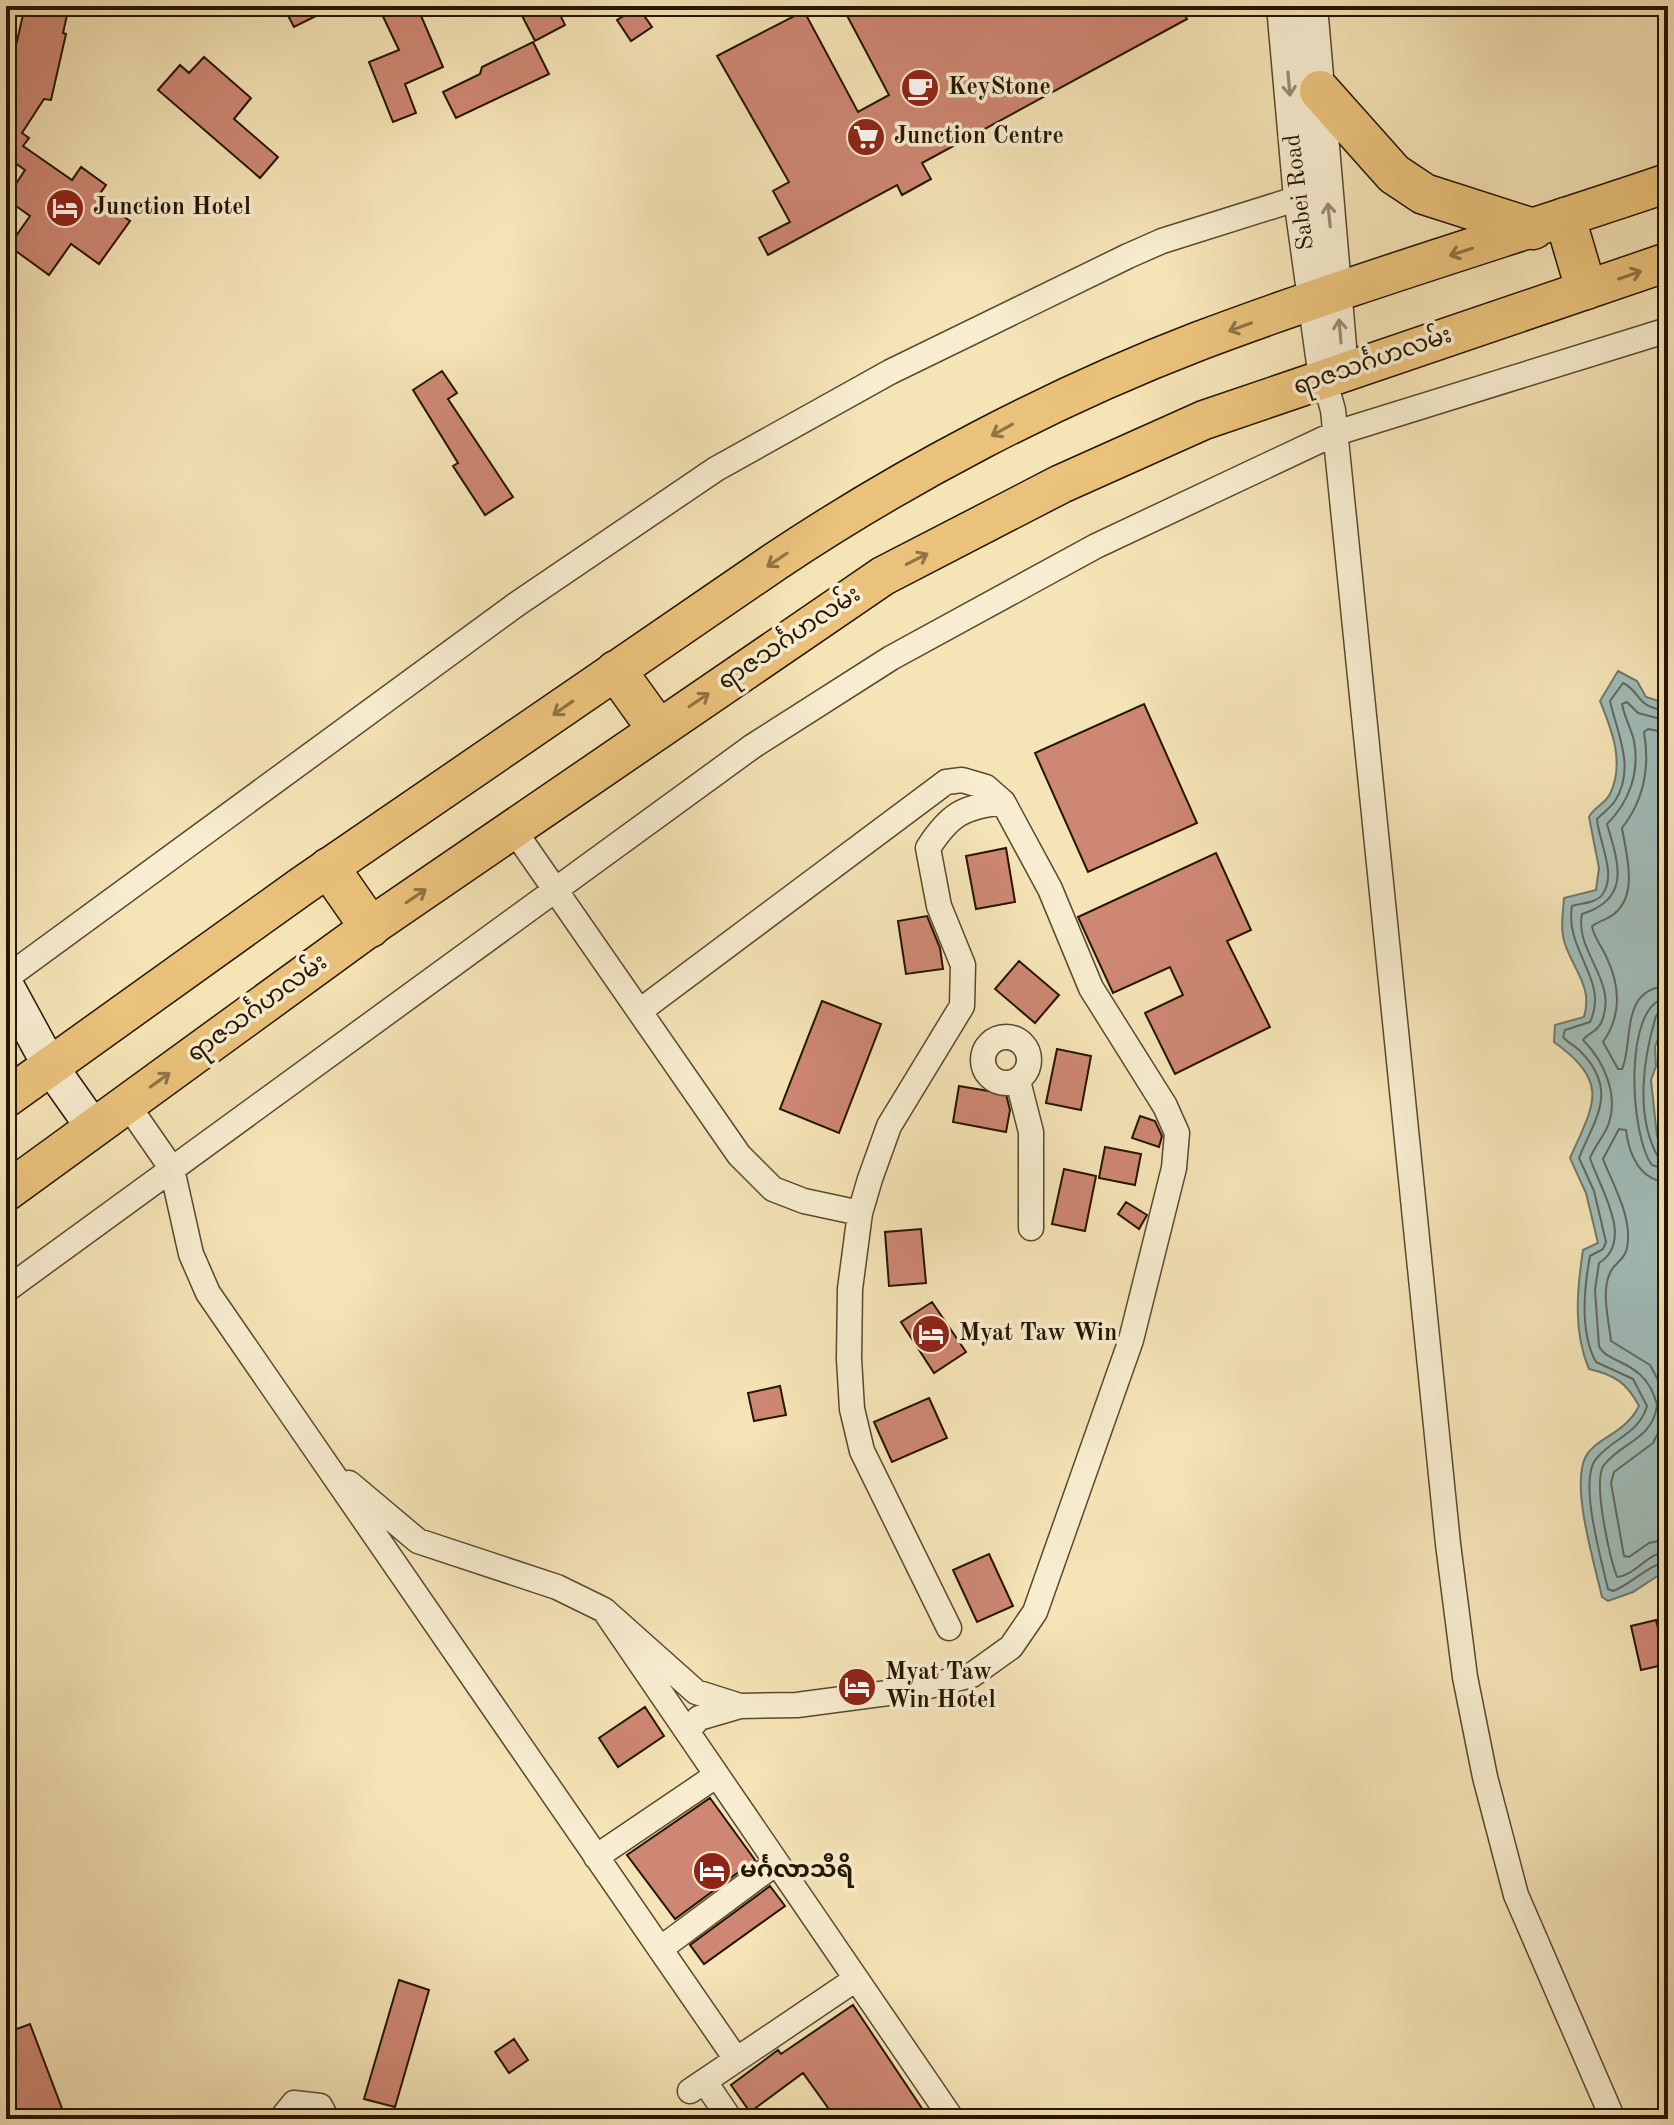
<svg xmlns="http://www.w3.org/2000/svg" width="1674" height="2125" font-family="'Old Standard TT','Noto Sans Myanmar',serif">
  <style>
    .water { fill: #a0bcb8; stroke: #6e796f; stroke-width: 2 }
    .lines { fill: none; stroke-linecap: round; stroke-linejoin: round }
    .shore { stroke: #62685c; stroke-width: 2 }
    .building { fill: #ce8773; stroke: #241501; stroke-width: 2 }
    .minor-casing { stroke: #58492e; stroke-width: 27 }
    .tertiary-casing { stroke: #58492e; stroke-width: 33 }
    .secondary-casing { stroke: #241501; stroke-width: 37 }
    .primary-casing { stroke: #241501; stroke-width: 41 }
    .trunk-casing { stroke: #241501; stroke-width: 43 }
    .minor { stroke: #f8edd0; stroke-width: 24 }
    .tertiary { stroke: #f8edd0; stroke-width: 30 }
    .secondary { stroke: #f8edd0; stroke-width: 34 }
    .primary { stroke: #eac27b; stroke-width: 38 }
    .trunk { stroke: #eac27b; stroke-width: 40 }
    .oneway { stroke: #998c73 }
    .oneway2 { stroke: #917444 }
    .labels { text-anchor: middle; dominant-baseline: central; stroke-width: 7; stroke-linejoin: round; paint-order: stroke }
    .poi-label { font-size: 24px; font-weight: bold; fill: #241501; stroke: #f8edd0; text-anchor: start }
    .street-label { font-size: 24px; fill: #241501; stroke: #f8edd0 }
  </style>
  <rect width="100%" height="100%" fill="#f5e4b6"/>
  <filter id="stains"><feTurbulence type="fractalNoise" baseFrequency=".0025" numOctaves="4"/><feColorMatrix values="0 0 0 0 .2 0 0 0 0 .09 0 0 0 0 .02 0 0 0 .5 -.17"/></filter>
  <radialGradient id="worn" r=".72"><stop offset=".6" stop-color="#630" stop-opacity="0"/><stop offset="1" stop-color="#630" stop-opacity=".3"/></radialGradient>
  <!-- water -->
  <path class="water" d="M1618,671L1637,681L1646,697L1668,704V1011L1655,1047L1656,1066L1651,1080L1657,1136L1668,1159V1569L1633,1592L1608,1601L1602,1597C1595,1565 1570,1485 1586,1456C1597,1437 1625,1434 1639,1406C1627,1383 1615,1375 1589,1369C1573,1332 1577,1290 1583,1250L1598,1243L1586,1193L1570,1158C1594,1104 1611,1083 1554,1042L1555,1025L1584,1017C1593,987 1574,971 1565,944C1560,930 1563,913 1564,898L1596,890L1599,868L1589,817C1594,807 1605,804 1610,794C1625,763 1612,730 1600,701Z"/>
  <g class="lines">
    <!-- shore -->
    <path class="shore" d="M1668,711C1634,707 1643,693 1623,683L1610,701C1617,733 1636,768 1615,801C1610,808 1603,813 1597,819C1598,840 1618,875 1602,895C1596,903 1581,903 1572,906C1564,950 1610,981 1590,1022L1565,1030L1563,1037C1568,1043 1576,1046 1582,1053C1619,1092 1594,1120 1579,1158L1594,1191L1606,1242L1603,1249L1590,1256C1584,1288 1580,1333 1596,1362L1633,1379L1647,1406C1639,1434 1613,1438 1596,1459C1578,1480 1602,1562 1608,1589L1613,1591C1632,1584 1648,1564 1668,1562
      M1668,721L1638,713L1627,702L1622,704C1624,716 1631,728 1634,741C1640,773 1629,802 1607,824C1619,864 1631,899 1582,914C1574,952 1620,982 1601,1023C1597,1032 1588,1033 1583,1040C1605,1062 1621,1099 1606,1130C1601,1139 1594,1148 1590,1158C1600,1189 1635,1240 1599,1263L1595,1290L1599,1346C1607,1365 1646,1359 1657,1405C1653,1439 1622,1442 1604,1465C1592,1481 1610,1558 1617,1577C1636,1575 1647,1553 1668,1551
      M1668,733L1648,729L1644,732C1650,767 1644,800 1622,828C1626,853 1639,894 1614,914C1608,919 1599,921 1592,926C1594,938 1601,945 1606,956C1620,985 1622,1015 1603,1042L1618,1069H1622C1634,1043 1619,988 1668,986
      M1668,998C1622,1001 1630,1136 1652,1165L1668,1170
      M1668,1008L1661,1009L1656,1016C1643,1059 1635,1116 1658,1157L1668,1160
      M1668,1182C1640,1181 1629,1155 1626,1130L1619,1129L1603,1159C1613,1185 1633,1218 1627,1248C1625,1260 1614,1263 1610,1273C1601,1291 1609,1322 1611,1341L1650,1365L1668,1399
      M1668,1413L1653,1443L1614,1472L1611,1483L1624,1556L1629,1557L1649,1543L1668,1539"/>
  </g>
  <!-- building -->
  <path class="building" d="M25,6H69L63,33L66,34L51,100L44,99L22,133L29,138L23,146L72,180L81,167L106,185L97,198L130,221L99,264L71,244L49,275L9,246L30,216L6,199L25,170L12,161L6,170V89Z
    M283,6H336L294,27Z
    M378,6H411L414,12L419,11L443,67L405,84L416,113L393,122L369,62L399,50Z
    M517,6H556L565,25L535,41Z
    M842,6H1180L1187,19L922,163L931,179L902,195L897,185L768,255L759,238L790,222L773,191L789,182L717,56L804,11L858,112L889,95Z
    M638,7L652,27L631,41L617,20Z
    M533,42L549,74L456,118L443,92L480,74L482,67Z
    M204,57L251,98L234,119L278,157L260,178L158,90L180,65L189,73Z
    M442,371L457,393L448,399L513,497L485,515L453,466L458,463L413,390Z
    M1144,704L1197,823L1088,872L1035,753Z
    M1006,848L1015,902L976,909L966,856Z
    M1216,853L1251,930L1227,941L1270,1027L1175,1074L1145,1013L1183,995L1170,967L1113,993L1078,917Z
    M927,916L940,948L943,969L906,974L898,921Z
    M1019,961L1059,995L1035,1023L995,989Z
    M822,1001L881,1024L839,1133L780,1109Z
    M1057,1049L1091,1056L1081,1110L1046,1103Z
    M959,1086L1006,1094L1010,1110L1006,1132L953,1122Z
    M1140,1116L1155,1121L1162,1136L1159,1147L1132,1138Z
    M1105,1147L1141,1154L1135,1185L1099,1178Z
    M1064,1169L1096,1176L1085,1231L1052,1224Z
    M1126,1202L1147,1215L1139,1229L1118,1214Z
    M921,1229L926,1283L889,1286L885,1232Z
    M932,1302L966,1352L934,1373L901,1322Z
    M780,1386L786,1415L754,1421L748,1393Z
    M929,1398L947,1438L892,1462L874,1422Z
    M989,1554L1013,1606L977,1622L953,1570Z
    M1656,1620L1667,1664L1641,1670L1631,1626Z
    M645,1707L664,1736L618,1767L599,1738Z
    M710,1798L755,1860L675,1919L627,1855Z
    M770,1886L785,1906L704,1964L690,1945Z
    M399,1980L429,1990L395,2107L364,2099Z
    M853,2005L929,2119H836L803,2073L750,2112L731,2085L778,2050L781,2054Z
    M30,2024L66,2119H6V2033Z
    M514,2039L528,2060L509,2073L495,2052Z"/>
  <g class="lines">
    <defs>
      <path id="minor" d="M1324,378L1333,410L1448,1544L1465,1677L1485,1777L1516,1895L1613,2119
        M513,829L739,1155L773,1189L804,1201L860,1213
        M6,978L517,604L716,469L890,372L1128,256L1162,241L1299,198
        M983 1060a23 23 0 1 1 46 0a23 23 0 1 1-46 0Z
        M1018,1081L1031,1132V1228
        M127,1104L172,1169L191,1254L208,1293L736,2059
        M6,1290L753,746L891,658L1096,546L1336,433L1668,330
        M349,1483L418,1541L557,1587L604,1610L952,2119
        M604,1610L696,1692L740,1706L797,1705L918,1689L972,1675L1011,1647L1035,1612L1131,1340L1174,1168L1177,1133L1165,1106L1091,988L1050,889L1003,802L986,787L962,780L946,782L641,1010
        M949,1628L862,1451L852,1409L849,1359L850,1289L860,1213L870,1179L889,1126L962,1006L963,965L939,906L928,848C950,814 963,807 1003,802
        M687,1731L699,1718L740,1706
        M596,1857L717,1775
        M660,1949L776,1863
        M705,2082L730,2119
        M690,2091L856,1979
        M281,2119L294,2103L320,2106L327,2119"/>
      <path id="tertiary" d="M1282,6L1299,198L1324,378
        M1312,6L1343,370"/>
      <path id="secondary" d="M6,985L50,1066L93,1127"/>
      <path id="primary" d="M6,1098L302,886L776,561C905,475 1053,397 1199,341C1353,283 1512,236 1668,183
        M6,1192L370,927L883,576L1061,484L1204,420L1668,262"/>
      <path id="trunk" d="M1320,91L1394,174L1424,194L1533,229
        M1565,218L1586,289
        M616,671L657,728
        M329,868L370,927"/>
    </defs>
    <!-- minor casing -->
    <use href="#minor" class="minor-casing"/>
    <!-- tertiary casing -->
    <use href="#tertiary" class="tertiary-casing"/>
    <!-- secondary casing -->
    <use href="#secondary" class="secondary-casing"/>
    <!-- primary casing -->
    <use href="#primary" class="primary-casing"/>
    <!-- trunk casing -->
    <use href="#trunk" class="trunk-casing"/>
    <!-- minor -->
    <use href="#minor" class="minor"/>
    <!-- tertiary -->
    <use href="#tertiary" class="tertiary"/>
    <!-- secondary -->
    <use href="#secondary" class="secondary"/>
    <!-- primary -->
    <use href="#primary" class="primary"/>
    <!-- trunk -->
    <use href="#trunk" class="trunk"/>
  </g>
  <!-- one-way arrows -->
  <defs><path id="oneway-shaft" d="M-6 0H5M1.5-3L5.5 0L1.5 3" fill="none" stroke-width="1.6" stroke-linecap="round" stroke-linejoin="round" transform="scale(2)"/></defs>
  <g class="oneway">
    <use href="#oneway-shaft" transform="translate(1289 84) rotate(85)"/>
    <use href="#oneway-shaft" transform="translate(1329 215) rotate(-96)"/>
    <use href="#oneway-shaft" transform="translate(1340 331) rotate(-95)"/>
  </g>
  <g class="oneway2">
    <use href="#oneway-shaft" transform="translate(1461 252) rotate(162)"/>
    <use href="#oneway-shaft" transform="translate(1630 275) rotate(-19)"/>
    <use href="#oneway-shaft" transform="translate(1240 327) rotate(160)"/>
    <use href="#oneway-shaft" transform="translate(1002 430) rotate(151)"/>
    <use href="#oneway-shaft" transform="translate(917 559) rotate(-27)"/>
    <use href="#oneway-shaft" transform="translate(777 560) rotate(146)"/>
    <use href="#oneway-shaft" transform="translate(699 700) rotate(-34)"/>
    <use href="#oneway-shaft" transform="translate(563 708) rotate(145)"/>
    <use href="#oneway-shaft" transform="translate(416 896) rotate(-34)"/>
    <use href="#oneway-shaft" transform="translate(160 1080) rotate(-36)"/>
  </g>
  <!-- icons -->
  <defs>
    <symbol id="cafe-disc" viewBox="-11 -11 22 22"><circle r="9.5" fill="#8f2418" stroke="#f8edd0"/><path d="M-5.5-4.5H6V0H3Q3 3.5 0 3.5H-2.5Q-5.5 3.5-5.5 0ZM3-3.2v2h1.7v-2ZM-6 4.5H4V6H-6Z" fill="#fff"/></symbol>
    <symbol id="supermarket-disc" viewBox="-11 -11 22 22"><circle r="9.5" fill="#8f2418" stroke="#f8edd0"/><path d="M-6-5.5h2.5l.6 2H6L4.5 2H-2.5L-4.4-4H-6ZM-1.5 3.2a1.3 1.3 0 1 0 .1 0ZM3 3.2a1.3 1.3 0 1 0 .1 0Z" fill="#fff"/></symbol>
    <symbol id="hotel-disc" viewBox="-11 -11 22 22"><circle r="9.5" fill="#8f2418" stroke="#f8edd0"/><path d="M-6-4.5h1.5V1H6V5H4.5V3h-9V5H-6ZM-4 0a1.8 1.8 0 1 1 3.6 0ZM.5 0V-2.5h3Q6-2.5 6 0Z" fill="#fff"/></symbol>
  </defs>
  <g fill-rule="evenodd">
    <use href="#cafe-disc" x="898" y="66" width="44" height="44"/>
    <use href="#supermarket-disc" x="844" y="115" width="44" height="44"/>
    <use href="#hotel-disc" x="43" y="186" width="44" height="44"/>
    <use href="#hotel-disc" x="909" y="1312" width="44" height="44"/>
    <use href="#hotel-disc" x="835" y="1665" width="44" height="44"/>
    <use href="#hotel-disc" x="690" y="1849" width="44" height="44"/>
  </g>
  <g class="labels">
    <!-- poi labels -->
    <g class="poi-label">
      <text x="948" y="88">KeyStone</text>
      <text x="894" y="137">Junction Centre</text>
      <text x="93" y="208">Junction Hotel</text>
      <text x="959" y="1334">Myat Taw Win</text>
      <text x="885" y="1673">Myat Taw<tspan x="885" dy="28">Win Hotel</tspan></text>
      <text x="740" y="1871">မင်္ဂလာသီရိ</text>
    </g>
    <!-- street labels -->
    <g class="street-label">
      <text transform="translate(1300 192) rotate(-97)">Sabei Road</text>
      <text transform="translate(1373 362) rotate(-19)">ရာဇသင်္ဂဟလမ်း</text>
      <text transform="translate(790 639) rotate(-34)">ရာဇသင်္ဂဟလမ်း</text>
      <text transform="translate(258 1009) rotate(-36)">ရာဇသင်္ဂဟလမ်း</text>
    </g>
  </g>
  <!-- margin -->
  <rect width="1674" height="2125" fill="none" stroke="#f5e4b6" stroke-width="32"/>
  <rect x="8" y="8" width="1658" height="2109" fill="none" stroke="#241501" stroke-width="4"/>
  <rect x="16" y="16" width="1642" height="2093" fill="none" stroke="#241501" stroke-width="2"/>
  <rect width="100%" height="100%" filter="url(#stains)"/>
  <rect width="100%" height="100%" fill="url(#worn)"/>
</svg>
